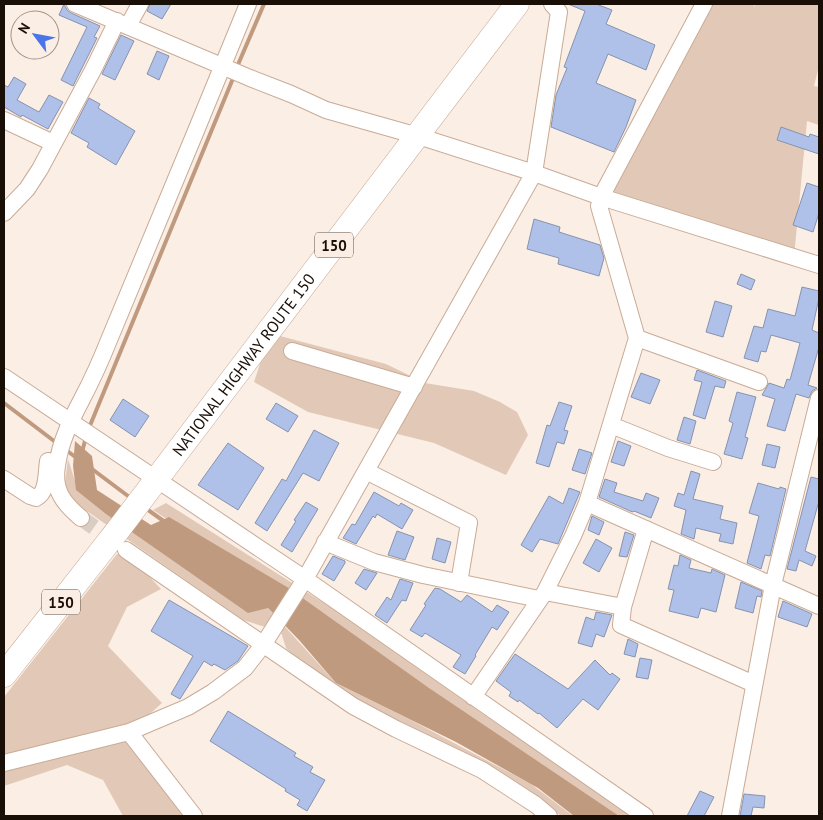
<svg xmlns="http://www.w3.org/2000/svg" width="823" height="820" font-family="'PT Sans',sans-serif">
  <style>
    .green { fill: #e2c9b7 }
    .water { fill: #c09a7e }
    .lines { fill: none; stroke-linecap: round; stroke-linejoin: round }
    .stream { stroke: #c09a7e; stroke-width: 4 }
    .building { fill: #afc1e9; stroke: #8693b0 }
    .minor-tunnel { stroke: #d9cdc4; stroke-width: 16; stroke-dasharray: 16 8; stroke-linecap: butt }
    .minor-casing { stroke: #c9ab96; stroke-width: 18 }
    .highway-casing { stroke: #c9ab96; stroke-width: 25 }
    .minor { stroke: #fff; stroke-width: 16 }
    .highway { stroke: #fff; stroke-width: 24 }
    .labels { text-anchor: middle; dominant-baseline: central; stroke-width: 4; stroke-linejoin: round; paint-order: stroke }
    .shield { fill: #fbeee5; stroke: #5d524a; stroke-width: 1 }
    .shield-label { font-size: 15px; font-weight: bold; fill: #190f07 }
    .street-label { font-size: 16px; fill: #190f07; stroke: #fbeee5 }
  </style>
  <rect width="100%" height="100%" fill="#fbeee5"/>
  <!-- green -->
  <path class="green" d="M712,4H754L755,8V4H819V66L814,86L819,87V125L807,121L794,257L610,194Z
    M280,336L386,364L425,383L474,391L500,402L517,412L528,435L506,475L434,443L308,412L254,382L261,361Z
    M68,459L75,481L268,608L336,683L409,719L531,784L573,816H561L536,796L356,699L297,659L286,648L281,632L243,620L81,507L64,490Z
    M166,503L379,638L635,816H618L153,510Z
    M117,554L144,571L161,589L127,607L108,646L162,703L130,732L194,816H123L103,780L67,765L4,786V697Z"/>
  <!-- water -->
  <path class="water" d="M75,441L92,456L97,490L151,525L169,517L287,587L429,688L619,816H574L538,788L456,742L336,683L299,640L268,608L248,613L106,514L76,490L73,466Z"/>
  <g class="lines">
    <!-- stream -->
    <path class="stream" d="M237,67L264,4
      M4,403L58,444
      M89,428L234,76
      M66,450L78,459
      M82,452L86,437
      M92,469L132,499
      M144,507L165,522"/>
  </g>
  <!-- building -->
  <path class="building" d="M64,4L67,10L71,13L100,26L94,37L97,38L73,86L61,80L87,27L59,15Z
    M150,4H171L162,19L147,11Z
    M568,4H596L612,10L606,24L655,45L646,70L608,54L596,83L636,100L626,127L614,152L551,127L556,95L567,68L564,67L585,11Z
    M121,35L134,41L115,80L102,74Z
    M157,51L169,56L159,80L147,74Z
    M14,77L26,84L17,100L39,112L49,95L63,102L48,129L22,115L21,117L4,107V85L8,87Z
    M89,98L100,104L98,108L135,131L116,165L87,147L89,143L71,133Z
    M781,127L809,137L810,134L819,137V154L777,140Z
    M807,183L819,187V213L813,232L793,225Z
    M534,219L560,227L559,232L600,245L604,258L599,276L558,264L559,258L527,249Z
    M741,274L755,280L751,290L737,284Z
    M802,287L819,291V298L812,330L819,333V347L808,385L817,388L812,391L809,398L796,394L785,431L767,426L775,399L762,395L769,383L784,388L787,379L790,380L800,343L771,335L766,352L761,351L758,362L744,358L754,326L763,328L768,309L795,316Z
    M715,301L732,306L723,337L706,332Z
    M697,370L726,381L724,388L715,386L705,419L693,415L702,382L694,380Z
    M641,373L660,380L650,404L631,397Z
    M737,392L756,397L745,437L748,438L742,459L724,454L733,423L729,421Z
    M123,399L149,416L135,437L110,420Z
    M559,402L572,406L564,430L568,431L564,444L557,442L549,467L536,463L547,425L550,426Z
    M276,403L298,416L288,432L266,419Z
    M684,417L696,421L690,444L677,440Z
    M314,430L339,443L319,481L303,473L267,531L255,523L282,479L286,481Z
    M618,441L631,446L624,466L611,462Z
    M228,443L264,468L238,510L198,485Z
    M767,444L780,447L775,468L762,465Z
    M579,449L592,453L585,474L572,470Z
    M691,471L700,474L693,499L723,506L720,519L737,523L733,544L719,541L721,534L696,528L694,539L681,534L686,510L674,506L678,493L684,495Z
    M811,477L819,479V501L805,551L816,556L812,566L799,560L796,571L787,569Z
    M605,479L617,483L614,492L643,501L646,493L659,498L651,518L634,511L633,512L630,511L599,497Z
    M758,483L779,489L780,487L786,489L770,556L765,555L761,569L747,563L759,516L749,513Z
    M569,488L580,492L558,544L540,539L532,552L521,545L549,496L563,504Z
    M374,492L399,506L401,503L413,510L402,529L377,514L375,518L373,516L356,544L343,538L352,524L355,525Z
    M306,502L318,509L292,552L281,545L296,521L294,520Z
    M592,516L604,522L599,535L588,530Z
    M397,531L414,537L405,560L388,555Z
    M625,532L634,535L627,557L619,556Z
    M437,538L451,542L445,563L432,559Z
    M596,539L612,548L599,572L583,563Z
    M680,555L691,560L689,568L711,573L712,569L725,575L716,612L701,608L698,618L669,611L674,590L668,589L674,565L678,566Z
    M333,556L345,561V563L334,581L322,574Z
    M364,569L377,573L366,590L355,583Z
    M400,579L413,583L406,601L402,600L387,623L375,615L387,597L391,600Z
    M741,582L762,591L761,597L757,596L753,613L735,608Z
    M435,588L440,589L461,602L467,595L492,612L497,605L509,612L497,630L492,627L475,655L476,656L465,674L453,667L461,655L425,633L422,637L410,630L426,605L424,604Z
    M169,600L248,646L238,661L225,670L214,664L212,666L204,661L180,699L171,694L193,656L151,631Z
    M783,601L812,614L807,627L778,617Z
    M596,612L612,615L604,637L596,634L592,647L578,643L586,617L594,620Z
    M628,639L638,644L635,657L624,654Z
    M515,654L568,689L595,660L610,675L612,673L620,679L598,710L583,699L557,728L539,713L538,714L519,700L518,702L509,696L511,692L496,681Z
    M640,658L652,660L648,679L636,677Z
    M228,711L296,753L294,756L313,767L310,772L325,780L307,811L297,805L300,800L285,791L286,789L210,741Z
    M700,791L714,797L704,816H687Z
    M744,794L765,796L764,808L753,807L751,816H740Z"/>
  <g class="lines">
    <!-- minor-tunnel -->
    <path class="minor-tunnel" d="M81,518L118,544"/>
    <defs>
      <path id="minor" d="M75,4L250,78L291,94L326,110L418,136L534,173L601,197L819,265
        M128,26L140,4
        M4,120L53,143
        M4,213L27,189L40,169L93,70L117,21
        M637,338L759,382
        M292,351L414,387
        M4,377L305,579L645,816
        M611,425L668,448L713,462
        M366,471L469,523L459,583
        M4,479L30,496L36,498C48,492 46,473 48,461
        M587,503L819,606
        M81,518C63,503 53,490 57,466C60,442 71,420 82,399C92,380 101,360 109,340C156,229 202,116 248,4
        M325,542L374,562L423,575L539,599
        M126,550L353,706L396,729L482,770L536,805L549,816
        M545,592L623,607L621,625L754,684
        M623,607L646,529
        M473,697L545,592L573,536L587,503L637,338L599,206L601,197L704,4
        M129,732L194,816
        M4,763L129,732L188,707L213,692L245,668L263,645L305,579L534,173L559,12L552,4
        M730,816L773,585L819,398"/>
      <g id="highway">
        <path id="s1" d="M4,675L118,530L517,4"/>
      </g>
    </defs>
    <!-- minor casing -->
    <use href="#minor" class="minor-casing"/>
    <!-- highway casing -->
    <use href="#highway" class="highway-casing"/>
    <!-- minor -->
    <use href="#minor" class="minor"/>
    <!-- highway -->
    <use href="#highway" class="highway"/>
  </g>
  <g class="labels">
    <!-- shield labels -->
    <g class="shield">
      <rect x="315" y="232.5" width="38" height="25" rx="4"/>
      <rect x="42" y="589.5" width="38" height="25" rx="4"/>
    </g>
    <g class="shield-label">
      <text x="334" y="245">150</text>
      <text x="61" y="602">150</text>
    </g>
    <!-- street labels -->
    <g class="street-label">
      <text stroke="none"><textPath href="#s1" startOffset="392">NATIONAL HIGHWAY ROUTE 150</textPath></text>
    </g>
  </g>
  <!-- border -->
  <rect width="823" height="820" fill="none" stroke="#190f07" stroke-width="10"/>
  <!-- north arrow -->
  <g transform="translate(35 35) rotate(302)"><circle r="24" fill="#fbeee5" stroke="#a1958c"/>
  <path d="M0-4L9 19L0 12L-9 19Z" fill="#4a74e7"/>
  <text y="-8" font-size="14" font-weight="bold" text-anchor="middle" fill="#190f07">N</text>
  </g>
</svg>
